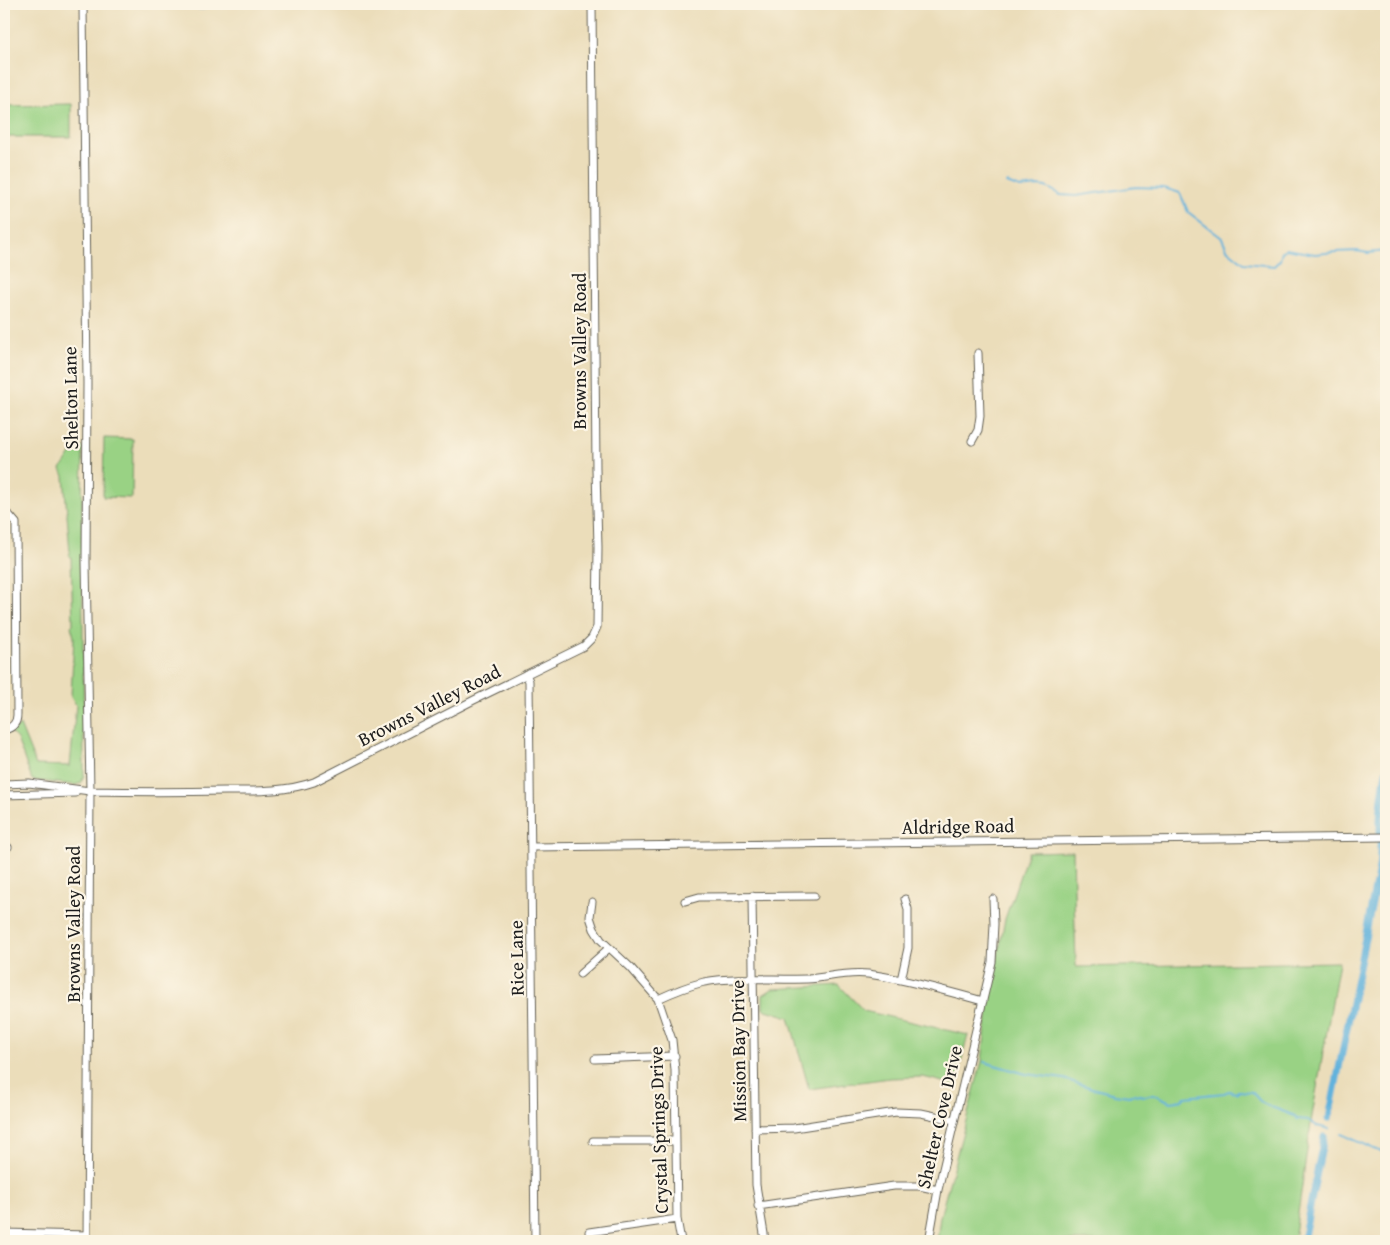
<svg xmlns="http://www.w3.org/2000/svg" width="1390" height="1245" font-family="'Gentium Book Plus',serif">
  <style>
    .green { fill: #99d284; stroke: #5a7750 }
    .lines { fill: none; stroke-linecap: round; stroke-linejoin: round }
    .stream { stroke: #62b2dc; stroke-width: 2 }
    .canal { stroke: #62b2dc; stroke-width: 7 }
    .minor-casing { stroke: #646053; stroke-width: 9 }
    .minor { stroke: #fff; stroke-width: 7 }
    .labels { text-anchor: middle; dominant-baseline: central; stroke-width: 4.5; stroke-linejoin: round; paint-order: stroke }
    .street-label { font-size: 19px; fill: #1c1c1c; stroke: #fcf5e5 }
  </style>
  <rect width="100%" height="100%" fill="#fcf5e5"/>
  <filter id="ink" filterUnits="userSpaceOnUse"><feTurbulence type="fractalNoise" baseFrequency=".02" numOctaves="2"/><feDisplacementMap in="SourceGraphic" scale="10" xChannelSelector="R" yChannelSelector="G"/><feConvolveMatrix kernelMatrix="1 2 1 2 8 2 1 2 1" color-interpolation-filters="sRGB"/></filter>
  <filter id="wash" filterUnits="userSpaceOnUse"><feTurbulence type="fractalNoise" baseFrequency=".0096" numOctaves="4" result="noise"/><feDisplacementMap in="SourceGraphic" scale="20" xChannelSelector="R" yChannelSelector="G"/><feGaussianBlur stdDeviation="1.12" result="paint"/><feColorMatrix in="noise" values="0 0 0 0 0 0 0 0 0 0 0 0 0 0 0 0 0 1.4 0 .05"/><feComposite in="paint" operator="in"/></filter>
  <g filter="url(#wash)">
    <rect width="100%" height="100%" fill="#ebddba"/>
    <!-- green -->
    <path class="green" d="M71,104V137H4V105Z
      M104,438L133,439L132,498L103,497Z
      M76,446H81L83,448L82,508L84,776L81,783L75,785L32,780L17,739L11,733L20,725L36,765L70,766L76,705L71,696L74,637L71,626L73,624L71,558L69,555L70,553L64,476L61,469Z
      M1073,851L1076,967L1339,962L1312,1116L1295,1234L1293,1241H937L940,1217L982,1061L989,1002L1005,919L1028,852Z
      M839,985L864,1011L968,1035L955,1085L923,1077L890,1078L809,1089L789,1017L763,1009V995L772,989Z"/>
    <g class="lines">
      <!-- stream -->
      <path class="stream" d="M199,9H203L213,4
        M1007,183L1020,188L1037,186L1046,187L1061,195L1076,196L1136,187L1164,188L1180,193L1188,212L1222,238L1227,249L1244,263L1274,266L1280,260L1282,252L1286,249L1315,254L1336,252L1357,251L1368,253L1386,251
        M984,1062L1026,1074L1064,1079L1095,1089L1115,1094L1129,1096L1133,1094L1145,1096L1153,1094L1171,1102L1182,1100L1185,1097L1224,1093L1229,1091L1236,1093L1238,1091L1252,1092L1260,1101L1266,1105L1295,1116L1297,1119L1308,1120L1317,1126L1329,1129
        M1341,1134L1386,1154"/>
      <!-- canal -->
      <path class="canal" d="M1329,1118L1379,868C1381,853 1380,840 1380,825C1380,807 1383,789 1386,771
        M1303,1241L1324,1137"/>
    </g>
  </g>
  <g filter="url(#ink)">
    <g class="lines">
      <defs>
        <path id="minor" d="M83,4L87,383L86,562L90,791
          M972,441L978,430L980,416L978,353
          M4,512L10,516L16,523L17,715C17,723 12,728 4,730
          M526,674L529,681L535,1241
          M4,784L29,783L90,791
          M4,795L75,793
          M531,847L1386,837
          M4,848L8,847
          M752,896L756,1185L765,1240
          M685,901L699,897L814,896
          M592,902L590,917L594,929L601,940L631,968L658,999L672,1040L675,1070L677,1219L681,1241
          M580,974L609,948
          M901,980L908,948V909L905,899
          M658,999C673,992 688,986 704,982C738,976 773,980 807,979C827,978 847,971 868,974C906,979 945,991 983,1001
          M595,1059L675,1056
          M755,1129L794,1128L896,1112L921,1113L954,1120
          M593,1141H676
          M758,1206L894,1186H919L938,1190
          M589,1232L677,1219
          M4,1233L87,1235
          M87,1241L90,791C136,792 181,792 226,791C255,791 285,792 314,782L474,700L584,646L592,638L597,627L598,547L596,469L592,4
          M929,1241L938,1190L992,962L994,924L993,899"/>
      </defs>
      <!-- minor casing -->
      <use href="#minor" class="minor-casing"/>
      <!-- minor -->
      <use href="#minor" class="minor"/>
    </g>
  </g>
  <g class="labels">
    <!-- street labels -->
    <g class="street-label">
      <text transform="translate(579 351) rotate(-90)">Browns Valley Road</text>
      <text transform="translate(70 398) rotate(-91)">Shelton Lane</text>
      <text transform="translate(429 705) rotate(-27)">Browns Valley Road</text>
      <text transform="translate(958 826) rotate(-1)">Aldridge Road</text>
      <text transform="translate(73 924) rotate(-90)">Browns Valley Road</text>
      <text transform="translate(516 958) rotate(-91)">Rice Lane</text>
      <text transform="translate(738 1051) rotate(-91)">Mission Bay Drive</text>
      <text transform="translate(939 1117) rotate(-77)">Shelter Cove Drive</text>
      <text transform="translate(658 1130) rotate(-92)">Crystal Springs Drive</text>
    </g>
  </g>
  <!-- margin -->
  <rect width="1390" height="1245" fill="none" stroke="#fcf5e5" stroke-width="20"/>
</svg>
